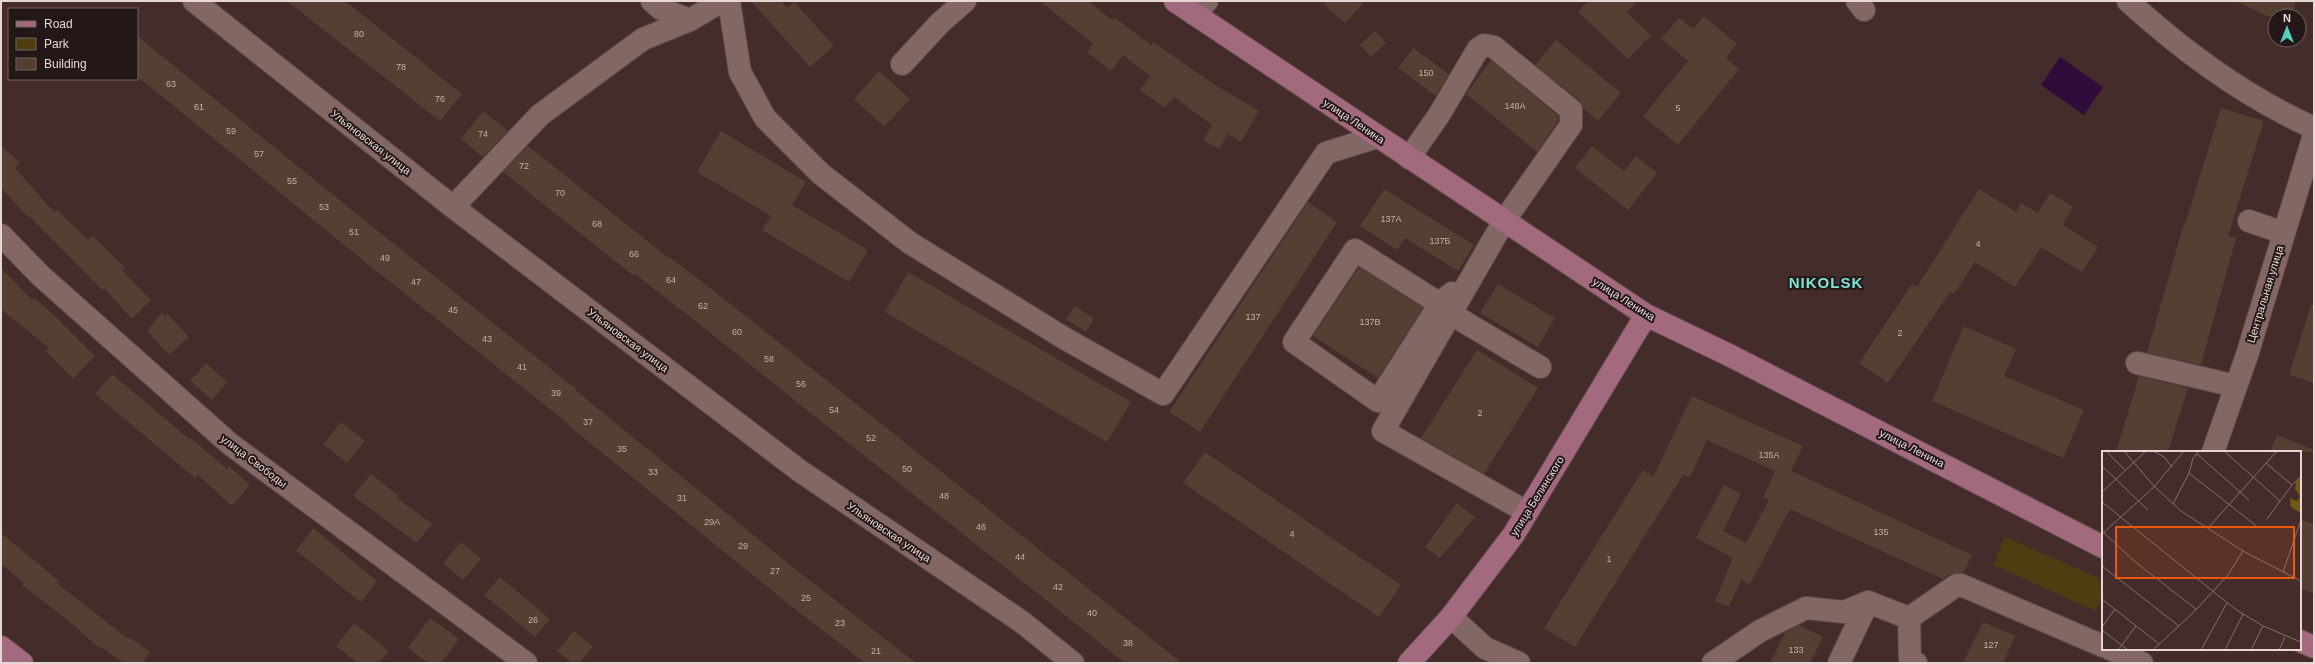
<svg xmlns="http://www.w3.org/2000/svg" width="2315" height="664" font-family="Arial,sans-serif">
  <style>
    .green { fill: #4e3d11 }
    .water { fill: #310c3a }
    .building { fill: #543f32 }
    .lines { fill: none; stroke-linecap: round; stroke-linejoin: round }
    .minor-casing { stroke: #5f4a49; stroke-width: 24 }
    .major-casing { stroke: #5f4a49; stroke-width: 24 }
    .minor { stroke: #836765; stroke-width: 22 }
    .major { stroke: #a3697e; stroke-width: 22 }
    .labels { text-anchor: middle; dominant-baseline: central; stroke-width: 4; stroke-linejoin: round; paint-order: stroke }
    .number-label { font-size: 9px; fill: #c2b0ac }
    .street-label { font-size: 11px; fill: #e6d6d5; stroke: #231817 }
    .district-label { font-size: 15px; font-weight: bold; letter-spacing: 1px; fill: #7ee6d8; stroke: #231817 }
    .inset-road { fill: none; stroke: #85706f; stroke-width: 1 }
    .view { fill: #e8590c; fill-opacity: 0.15; stroke: #e8590c; stroke-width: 2 }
    .inset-edge { fill: none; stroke: #e6d6d5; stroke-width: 2 }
  </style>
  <rect width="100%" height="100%" fill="#442c2b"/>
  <!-- green -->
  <path class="green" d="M2005,537L2103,580V594L2096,611L1993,565Z"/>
  <!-- water -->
  <path class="water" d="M2060,57L2103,87L2084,115L2041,85Z"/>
  <!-- building -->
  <path class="building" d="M287,1H345L462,94L440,121Z
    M751,1H781L787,8L794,2L834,46L810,67Z
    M1040,1H1088L1112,20L1114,17L1151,45L1153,42L1215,85L1259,111L1241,142L1228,134L1219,149L1203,140L1212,125L1174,97L1165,108L1140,90L1150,76L1123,55L1111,71L1087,52L1093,44Z
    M1320,1H1365L1345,23Z
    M1588,1H1637L1627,13L1651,35L1628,59L1578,12Z
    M2236,1H2296L2291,16H2267Z
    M1704,16L1737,44L1726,58L1739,69L1678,145L1643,116L1688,61L1661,39L1679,18L1693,29Z
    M1375,31L1386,43L1371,57L1360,45Z
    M137,36L374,228L576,389L575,390L794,568L916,663H865L786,602L569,426L570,425L365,262L137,76Z
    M1556,40L1621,93L1598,121L1583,108L1579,100L1535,65Z
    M1413,48L1449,74L1436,96L1398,68Z
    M1491,60L1558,116V121L1537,152L1466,94Z
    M879,71L910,99L884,127L854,99Z
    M2221,108L2264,121L2228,236L2236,238L2201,365L2147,353L2184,223L2185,224Z
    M483,111L508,131L483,157L461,139Z
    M721,131L806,182L792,205L868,250L849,282L762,230L771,216L697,172Z
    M1,146L20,162L15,168L54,212L57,210L88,240L93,236L125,268L122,270L151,300L132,319L104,288L102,290L29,216L28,217L1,188Z
    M528,146L670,259L671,258L737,309L1182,663H1125L704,328L635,274L634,276L503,172Z
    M1592,146L1624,171L1636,156L1657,173L1628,210L1575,168Z
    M1384,189L1474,245L1458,271L1405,238L1397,250L1360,226Z
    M1979,189L2016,212L2021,203L2038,213L2050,193L2073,207L2063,225L2098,247L2082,272L2041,247L2015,287L1975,262L1954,294L1950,292L1888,383L1859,363L1912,284L1917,287Z
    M1308,202L1337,222L1200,432L1169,412Z
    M1359,267L1423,308L1378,378L1313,336Z
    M1,268L32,300L34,298L58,319L95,356L73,379L46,351L49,348L1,309Z
    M908,272L1131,402L1107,442L885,312Z
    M1498,284L1555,318L1538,347L1480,313Z
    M2311,305H2314V383L2289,375Z
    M1075,306L1094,319L1086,332L1066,319Z
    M162,312L165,316L167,313L189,337L169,355L147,331Z
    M1964,326L2016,349L2004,376L2084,410L2063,458L1932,401Z
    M1477,350L1538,388L1484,474L1421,438Z
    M206,363L227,382L212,400L190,381Z
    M112,374L189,439L191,438L227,469L229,466L250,485L232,506L198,475L195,478L95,394Z
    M2139,376L2188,388L2168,452H2116Z
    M1692,396L1803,446L1791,471L1972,555L1963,573L1950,574L1943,579L1790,509L1750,584L1741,580L1729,607L1715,601L1733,558L1696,538L1724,485L1741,494L1723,531L1746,543L1769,500L1763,498L1775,471L1707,440L1690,477L1683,475L1575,647L1544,628L1643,470L1653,477Z
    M341,422L365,441L347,463L323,444Z
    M2277,435L2314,450V452H2270Z
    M1205,452L1401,585L1379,617L1183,483Z
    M371,474L399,496L397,498L432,524L417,543L353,496Z
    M1457,503L1475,517L1440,558L1425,547Z
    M2300,519L2314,524V594L2300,588Z
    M313,528L377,581L361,602L296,551Z
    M1,533L59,581L57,583L128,639L129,637L150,652L143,663H124L101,647L100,648L80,632L81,631L22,585L24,583L1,564Z
    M461,542L481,559L463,580L443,563Z
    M500,577L550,619L535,637L484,595Z
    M430,618L459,639L441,663H428L408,648Z
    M1983,622L2015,636L2003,663H1963Z
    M354,623L389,651L379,663H358L336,646Z
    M1799,625L1823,637L1810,663H1770L1785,633Z
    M574,631L593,647L579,663H572L557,651Z"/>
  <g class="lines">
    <defs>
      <path id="minor" d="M194,1L453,207L800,471L1022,622L1073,663
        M652,1L661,9L690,20L722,1
        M729,1L740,72L765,118L821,174L910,243L1064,338L1163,394L1326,153L1377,137
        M1857,1L1864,10
        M2128,1C2184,52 2245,97 2314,128
        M1194,14L1207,1
        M902,64L940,23L965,1
        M1409,158L1439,115L1478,49L1484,45L1494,47L1571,110V125L1504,221L1383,431L1527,512
        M453,207L540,115L643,39L690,20
        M2249,221L2284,233
        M1,235L41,276L230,444L526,663
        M1440,304L1355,250L1294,342L1378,401L1442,301L1452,293
        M1451,314L1540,367
        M2137,363L2236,386
        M2213,452L2247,355L2314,135
        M1451,617L1485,648L1519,663
        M1909,618L1910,660L1916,663
        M2110,649L2142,663
        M1713,663L1760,631L1806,608L1844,612L1868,602L1909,618L1957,585H1961L2103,646
        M1839,663L1868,602"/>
      <path id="major" d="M1175,1L1646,315L1731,356L2103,547
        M2300,641L2314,647
        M1,647L22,663
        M1409,663L1451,617L1514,534L1646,315"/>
    </defs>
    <!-- minor casing -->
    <use href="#minor" class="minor-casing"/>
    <!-- major casing -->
    <use href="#major" class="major-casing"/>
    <!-- minor -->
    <use href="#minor" class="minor"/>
    <!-- major -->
    <use href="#major" class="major"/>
  </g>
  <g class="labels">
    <!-- number labels -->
    <g class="number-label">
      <text x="359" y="34">80</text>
      <text x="401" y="67">78</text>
      <text x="1426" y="73">150</text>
      <text x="171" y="84">63</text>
      <text x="440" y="99">76</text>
      <text x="1515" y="106">148А</text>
      <text x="199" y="107">61</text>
      <text x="1678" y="108">5</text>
      <text x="231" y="131">59</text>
      <text x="483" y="134">74</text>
      <text x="259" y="154">57</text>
      <text x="524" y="166">72</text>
      <text x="292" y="181">55</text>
      <text x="560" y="193">70</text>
      <text x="324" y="207">53</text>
      <text x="1391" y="219">137А</text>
      <text x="597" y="224">68</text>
      <text x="354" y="232">51</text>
      <text x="1440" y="241">137Б</text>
      <text x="1978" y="244">4</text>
      <text x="634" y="254">66</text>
      <text x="385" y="258">49</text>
      <text x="671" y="280">64</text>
      <text x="416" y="282">47</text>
      <text x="703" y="306">62</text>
      <text x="453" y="310">45</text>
      <text x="1253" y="317">137</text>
      <text x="1370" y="322">137В</text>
      <text x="737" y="332">60</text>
      <text x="1900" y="333">2</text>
      <text x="487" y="339">43</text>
      <text x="769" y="359">58</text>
      <text x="522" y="367">41</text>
      <text x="801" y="384">56</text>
      <text x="556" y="393">39</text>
      <text x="834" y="410">54</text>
      <text x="1480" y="413">2</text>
      <text x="588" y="422">37</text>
      <text x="871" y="438">52</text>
      <text x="622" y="449">35</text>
      <text x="1769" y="455">135А</text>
      <text x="907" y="469">50</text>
      <text x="653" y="472">33</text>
      <text x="944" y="496">48</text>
      <text x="682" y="498">31</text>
      <text x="712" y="522">29А</text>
      <text x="981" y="527">46</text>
      <text x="1881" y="532">135</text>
      <text x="1292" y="534">4</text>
      <text x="743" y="546">29</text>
      <text x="1020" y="557">44</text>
      <text x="1609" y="559">1</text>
      <text x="775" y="571">27</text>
      <text x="1058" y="587">42</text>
      <text x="806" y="598">25</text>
      <text x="1092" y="613">40</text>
      <text x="533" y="620">26</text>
      <text x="840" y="623">23</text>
      <text x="1128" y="643">38</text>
      <text x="1991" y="645">127</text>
      <text x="1796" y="650">133</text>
      <text x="876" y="651">21</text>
    </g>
    <!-- street labels -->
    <g class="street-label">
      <text transform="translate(1354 121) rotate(34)">улица Ленина</text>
      <text transform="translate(371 142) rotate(38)">Ульяновская улица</text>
      <text transform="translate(2265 294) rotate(-73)">Центральная улица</text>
      <text transform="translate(1624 299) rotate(32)">улица Ленина</text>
      <text transform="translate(628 340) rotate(37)">Ульяновская улица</text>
      <text transform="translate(1912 448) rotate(27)">улица Ленина</text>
      <text transform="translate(254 461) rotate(37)">улица Свободы</text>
      <text transform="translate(1537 496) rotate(-58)">улица Белинского</text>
      <text transform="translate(889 532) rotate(34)">Ульяновская улица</text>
    </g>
    <!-- district labels -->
    <g class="district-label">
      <text x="1826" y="282">NIKOLSK</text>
    </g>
  </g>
  <!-- overview -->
  <g transform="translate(2102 451)">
    <rect width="199" height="199" fill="#442c2b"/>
    <path d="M199,26L198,35L199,62L189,56L188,47L195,50L198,45L193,38L194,31Z" fill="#725810"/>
    <path class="inset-road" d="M4,0L23,19M22,0L52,35L79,60L141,100L199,130M51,0L62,6L70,16M122,0L178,50M95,3L147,49M164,12L190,34M0,15L46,59M87,22L157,77M0,41L44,0M0,51L133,158L161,175L199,191M71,53L87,22L91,7L97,0M165,68L190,34L199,25M106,77L175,0M0,80L32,110L94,158M0,83L51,37L82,0M0,115L77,175M181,121L199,69M0,148L57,193M0,176L13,158M0,179L26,199M16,199L34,175M51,199L92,161L126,124L141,100M99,199L125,152M123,199L141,163M149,199L161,175M177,199L183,186"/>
    <path class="view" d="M14,76H192V127H14Z"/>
    <rect width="199" height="199" class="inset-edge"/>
  </g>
  <!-- border -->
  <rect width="2315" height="664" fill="none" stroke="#e6d6d5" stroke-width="4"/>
  <!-- legend -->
  <rect x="8" y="8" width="130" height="72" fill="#231817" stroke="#716463"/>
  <rect x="16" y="21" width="20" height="6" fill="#a3697e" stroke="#716463"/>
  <text x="44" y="28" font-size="12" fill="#e6d6d5">Road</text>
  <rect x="16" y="38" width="20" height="12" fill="#4e3d11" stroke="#716463"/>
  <text x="44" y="48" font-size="12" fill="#e6d6d5">Park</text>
  <rect x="16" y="58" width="20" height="12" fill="#543f32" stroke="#716463"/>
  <text x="44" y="68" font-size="12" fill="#e6d6d5">Building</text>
  <!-- north arrow -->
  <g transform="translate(2287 28)"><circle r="19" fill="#231817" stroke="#716463"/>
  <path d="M0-3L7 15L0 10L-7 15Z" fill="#58cebf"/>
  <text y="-6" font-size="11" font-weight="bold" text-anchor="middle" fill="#e6d6d5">N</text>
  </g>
</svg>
